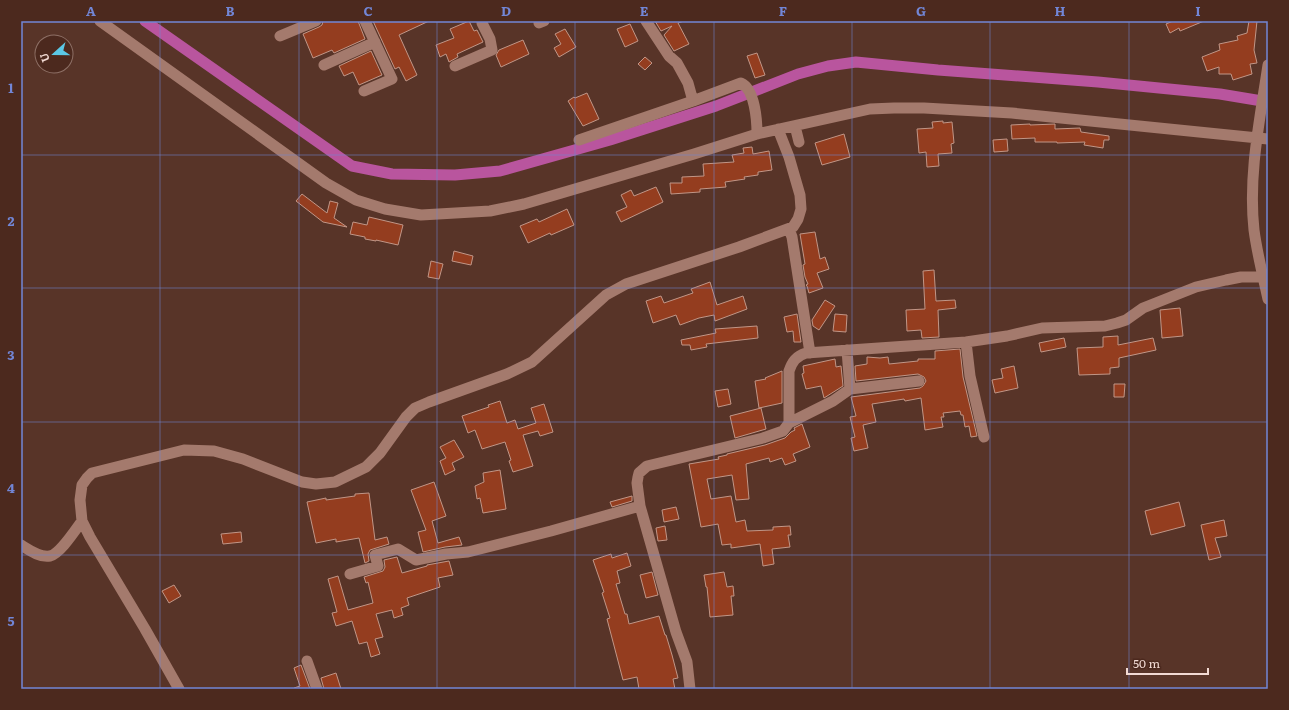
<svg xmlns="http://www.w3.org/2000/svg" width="1289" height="710" font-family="Literata,serif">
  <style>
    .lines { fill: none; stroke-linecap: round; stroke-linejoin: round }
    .canal { stroke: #b9559e; stroke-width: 11 }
    .building { fill: #943d1f; stroke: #c19687 }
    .minor { stroke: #a47a6d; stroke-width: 11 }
    .grid { fill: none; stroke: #7286d6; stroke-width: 1; stroke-opacity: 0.55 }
    .neatline { fill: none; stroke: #7286d6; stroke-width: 1.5 }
    .grid-label { font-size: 13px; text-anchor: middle; font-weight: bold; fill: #7286d6 }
  </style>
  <rect width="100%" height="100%" fill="#583428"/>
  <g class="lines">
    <!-- canal -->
    <path class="canal" d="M145,21L352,166L392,174L455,175L500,171L610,140L716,106L798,74L828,66L856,62L938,70L1098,82L1220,94L1268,102"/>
  </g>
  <!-- building -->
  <path class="building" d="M323,21H358L365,39L334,53L332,50L313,58L303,34L319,27L322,25Z
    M373,21H429L399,35L417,75L406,81L399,67L395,69Z
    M469,21L474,31L477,30L483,42L457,54L458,57L449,62L446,54L440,57L436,45L454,38L450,29Z
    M655,21H684L678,23L689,44L674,51L664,35L672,26L661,31Z
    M1173,21H1204L1180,31L1179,28L1170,33L1166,24Z
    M1249,21H1257L1254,50L1257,63L1250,64L1252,74L1233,80L1231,74H1219V67L1207,71L1202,57L1220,50L1219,44L1238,40L1237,36L1247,33Z
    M630,24L638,41L625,47L617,29Z
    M565,29L576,47L559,57L554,48L561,44L555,34Z
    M523,40L529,54L501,67L496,55L499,50Z
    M371,51L382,75L359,85L353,72L344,76L339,66Z
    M757,53L765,75L755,78L747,56Z
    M645,57L652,63L645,70L638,64Z
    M587,93L599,119L583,126L568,101L574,97L575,98Z
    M943,121V123L952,122L954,143L951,144L952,153L938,154L939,166L927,167L926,152L919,153L917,129L933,128L932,122Z
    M1030,124V125L1055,124V129L1080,128L1081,132L1109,136V140H1104L1103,148L1084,145L1085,142L1057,143V142H1035V138L1012,139L1011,125Z
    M844,134L850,157L822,165L815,143Z
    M1007,139L1008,151L994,152L993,140Z
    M752,147L753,154L769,151L772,170L758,172V175L744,177L745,179L725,182L726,187L700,189V192L671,194L670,183H682V177L704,176L703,164L734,162L732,155L744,153L743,148Z
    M656,187L663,202L621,222L616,212L627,207L621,195L631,190L634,196Z
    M302,194L327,213L330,201L338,203L334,218L347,227L323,222L296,201Z
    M567,209L574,225L551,235L550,233L528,243L520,226L537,219L539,222Z
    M369,217L403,225L398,245L376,240V241L365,239V237L350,234L353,222L367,225Z
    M815,232L820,259L825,257L829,269L817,273L823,288L809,293L807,286L806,285L808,284L805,277L803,265L805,264L800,234Z
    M454,251L473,256L471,265L452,261Z
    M431,261L443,264L439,279L428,277Z
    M934,270L936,301L955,300L956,308L938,310L939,337L922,338L921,330L907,331L906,310L925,309L923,271Z
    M710,282L717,305L743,296L747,309L715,321L714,315L699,318L680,325L676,315L653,323L646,301L661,296L664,303L693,293L691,289Z
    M825,300L835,306L819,330L813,326L812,320Z
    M1180,308L1183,336L1162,338L1160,310Z
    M797,314L801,342H794L793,331L787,332L784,317Z
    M835,314L847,315L846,332L833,331Z
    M757,326L758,338L706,344L707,347L691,350L690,345H682L681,340L716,333L715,329Z
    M1118,336V345L1153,338L1156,350L1119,358V367L1110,368V374L1079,375L1077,348L1103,347V337Z
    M1064,338L1066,347L1041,352L1039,343Z
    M960,349L963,377L977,436L971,437L969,426L965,427L963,415H961L960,411L943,413L944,417H941L943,427L925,430L921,398L905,401L904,399L872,404L876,422L863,425L868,448L854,451L851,438L855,437L850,417L856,416L851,397L920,388L923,386L926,381L924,377L918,374L856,381L855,366L867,364V357L880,358L888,357L889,364L918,361V359H935V351Z
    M835,359L836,367L841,366L843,386L824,398L821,386L806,389L802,374L804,373L803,366Z
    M1014,366L1018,388L995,393L992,380L1003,378L1001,369Z
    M782,371V403L759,408L755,381L766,379L765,378Z
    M1114,384H1125L1124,397H1114Z
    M728,389L731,404L718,407L715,391Z
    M500,401L507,423L515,420L518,429L536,423L531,408L544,404L553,432L540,436L538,431L523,435L533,466L513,472L509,461L511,460L505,442L482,449L475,430L468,433L462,416L489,407L488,405Z
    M761,408L766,429L735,438L730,416Z
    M802,424L810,447L793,454L796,461L785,465L782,458L770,462L769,458L746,464L749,499L736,500L732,475L707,479L711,499L731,496L736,522L745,520L747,531L773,530V527L790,526L791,535H788L790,547L772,549L774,564L763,566L760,544L731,548V544L722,545L718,524L701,527L689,464L719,459L718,457L727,455V454L765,445L785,438L791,432L795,430L794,428Z
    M454,440L464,457L452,463L455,470L445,475L440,461L446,458L440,447Z
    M500,470L506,509L483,513L480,498L477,499L475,486L484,482L483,473Z
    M434,482L446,516L432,521L438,543L459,537L462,545L445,547L423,552L418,532L426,530L411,490Z
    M369,493L375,540L387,537L389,544L370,550L368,554L369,561L365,563L359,538L336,542V539L316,543L307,502L326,498V500L355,496V494Z
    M632,496V501L612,507L610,502Z
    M1179,502L1185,526L1151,535L1145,511Z
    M676,507L679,519L664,522L662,510Z
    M1224,520L1227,536L1215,538L1221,557L1209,560L1201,525Z
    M665,526L667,540L658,541L656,528Z
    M241,532L242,542L223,544L221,534Z
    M627,553L631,566L617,571L620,583L616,584L625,614H627L629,624L659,616L665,635H666L672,655L678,678L673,679L675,689H639L637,677L623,680L607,619L610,618L602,593L604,592L593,560L611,554L612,558Z
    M397,557L402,573L427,566V565L449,561L453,575L438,578L440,587L407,598L409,605L401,608L403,615L394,618L392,610L376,614L383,637L375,639L380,654L371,657L367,642L359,644L352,621L336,626L332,613L337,612L328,579L338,576L348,610L373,603L368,582L366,583L364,577L383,571L385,567L384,560Z
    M652,572L658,595L646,598L640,575Z
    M724,572L727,587L733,586L734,596H731L733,615L710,617L707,587H706L704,575Z
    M174,585L181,596L169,603L162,591Z
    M301,665L310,689H295L294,688L300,686L294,668Z
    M336,673L341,689H324L321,678Z"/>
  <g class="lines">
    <!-- minor -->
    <path class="minor" d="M100,21L326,183L356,200L385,209L421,215L490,211L524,204L694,154L757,134L870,109L894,108H924L1012,113L1268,139
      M646,21L669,56L677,63L688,83L693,101L741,83C755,89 757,121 757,134
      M539,23L544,21
      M280,36L316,21
      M324,65L375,42
      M1268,65C1260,119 1248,175 1254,230C1257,253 1263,276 1268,299
      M455,66L492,50L490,39L482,23V21
      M364,91L392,79L365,21
      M795,126L799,142
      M579,140L693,101
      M789,229L792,237L810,353
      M966,342L970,376L984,437
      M850,389L919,381
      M789,423L833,401L850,389L847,350
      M21,545C29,550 40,558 50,556C60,554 76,529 82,521
      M350,574L378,566L375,555L398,549L416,560L446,554L468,552L551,531L640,506
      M307,661L317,689
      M179,689L145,629L90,537L82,521L80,500L82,485L87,478L92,473L184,450L214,451L243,459L302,482L316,484L335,482L366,467L380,453L406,417L415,408L429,402L507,374L532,362L606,295L626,284L739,247L793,227L798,219L801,209L800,195L789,157L778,129
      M690,689L687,662L676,632L640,506L637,483L638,477L639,473L647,466L763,438L783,431L789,423V371C792,362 796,356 806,353L966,342L1007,336L1042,328L1105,326L1117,323L1126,320L1143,308L1196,287L1226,280L1241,277H1263"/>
  </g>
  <!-- grid -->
  <path class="grid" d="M160,21V689M299,21V689M437,21V689M575,21V689M714,21V689M852,21V689M990,21V689M1129,21V689M21,155H1268M21,288H1268M21,422H1268M21,555H1268"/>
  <!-- border -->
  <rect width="1289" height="710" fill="none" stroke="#4c291e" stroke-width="44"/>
  <!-- north arrow -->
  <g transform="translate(54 54) rotate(249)"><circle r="19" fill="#4c291e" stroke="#8e7066"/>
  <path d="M0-3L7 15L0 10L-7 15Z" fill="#5bc8e6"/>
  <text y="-6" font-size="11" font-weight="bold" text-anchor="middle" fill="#f2dad3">U</text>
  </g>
  <!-- scale -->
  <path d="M1127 668v6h81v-6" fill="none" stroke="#f2dad3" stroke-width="2"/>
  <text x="1133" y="668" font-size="12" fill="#f2dad3" stroke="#4c291e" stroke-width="3" paint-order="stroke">50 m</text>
  <rect x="22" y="22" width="1245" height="666" class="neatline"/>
  <g class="grid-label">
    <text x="91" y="16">A</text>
    <text x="230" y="16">B</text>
    <text x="368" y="16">C</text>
    <text x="506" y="16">D</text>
    <text x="644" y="16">E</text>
    <text x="783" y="16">F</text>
    <text x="921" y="16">G</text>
    <text x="1060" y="16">H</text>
    <text x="1198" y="16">I</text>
    <text x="11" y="93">1</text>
    <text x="11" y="226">2</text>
    <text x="11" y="360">3</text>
    <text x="11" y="493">4</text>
    <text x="11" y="626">5</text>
  </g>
</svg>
